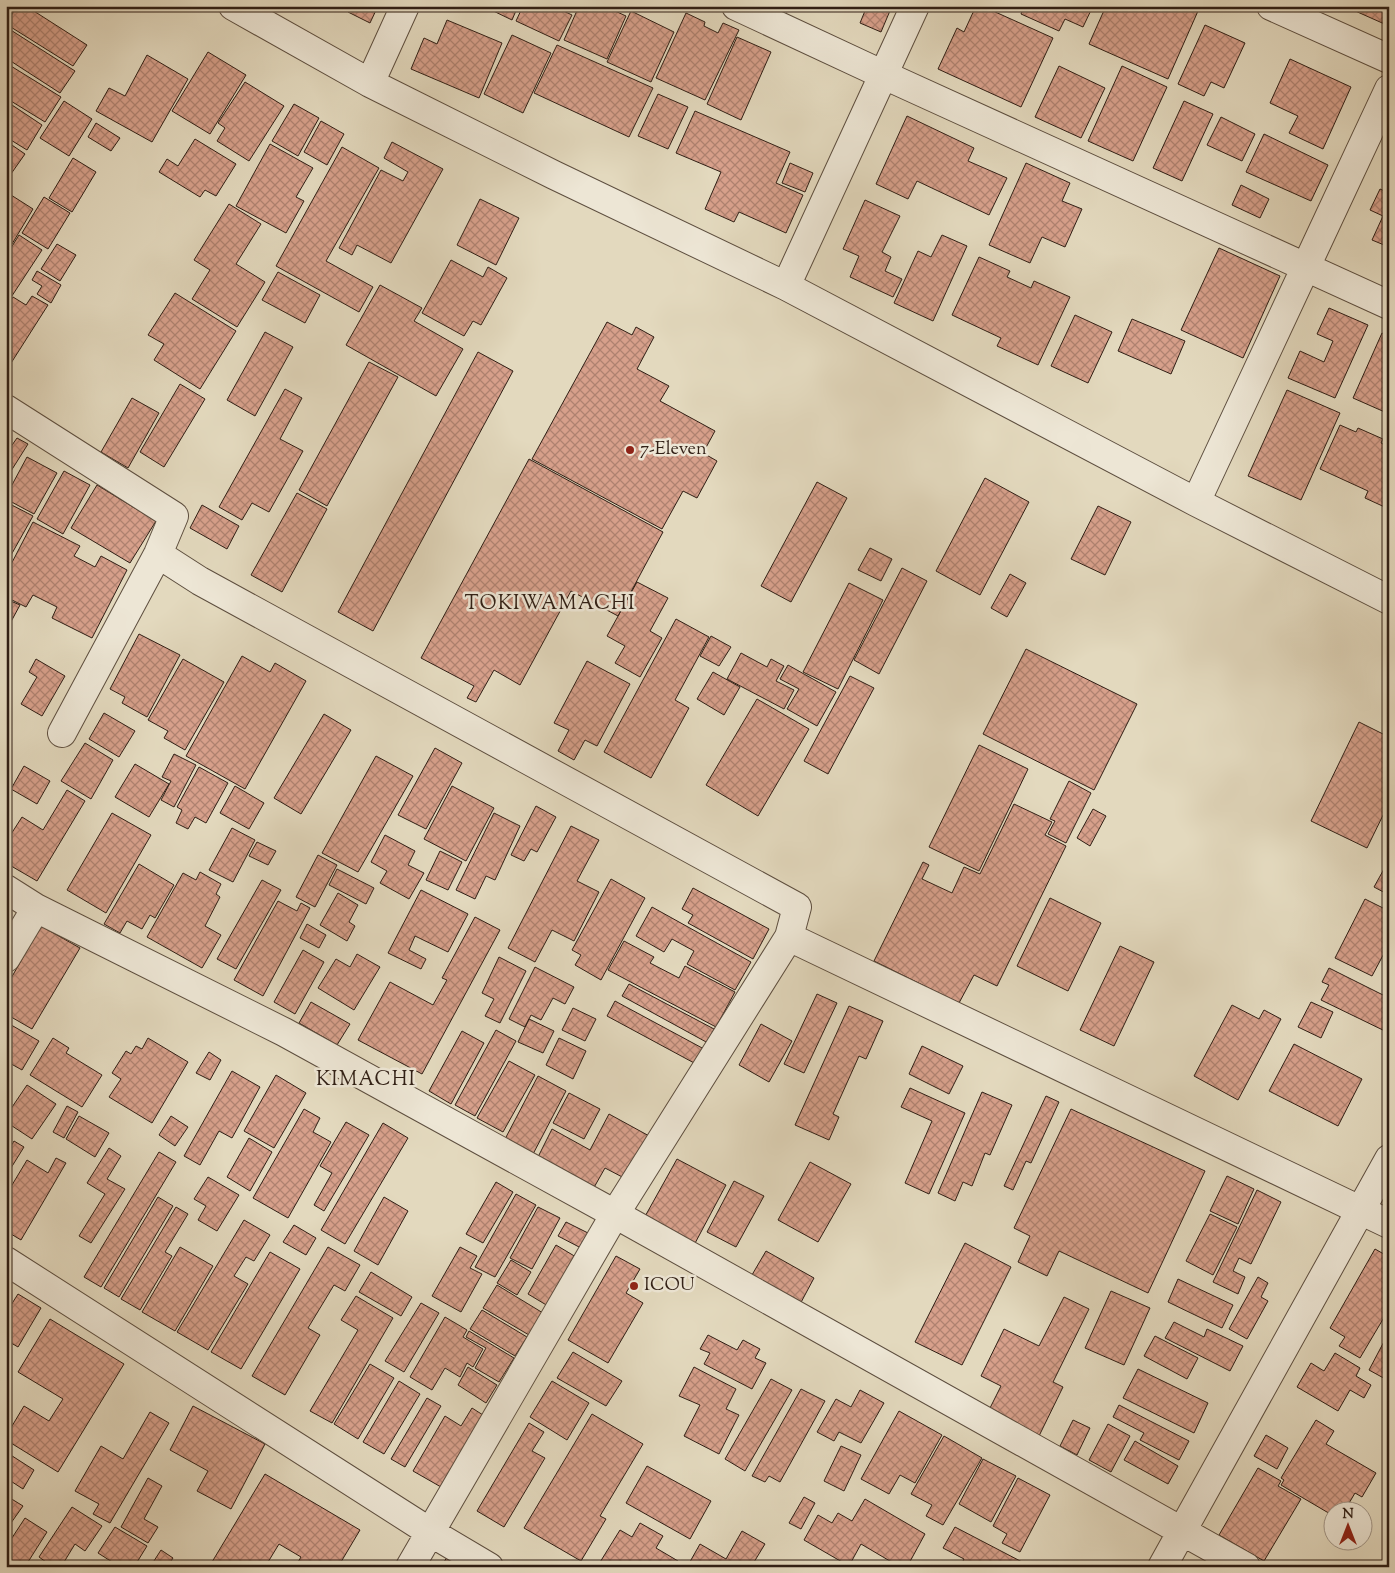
<svg xmlns="http://www.w3.org/2000/svg" width="1395" height="1573" font-family="'Sorts Mill Goudy',serif">
  <style>
    .building { fill: url(#building-cross-hatch); stroke: #301f15 }
    .lines { fill: none; stroke-linecap: round; stroke-linejoin: round }
    .minor-casing { stroke: #5d4e3f; stroke-width: 30 }
    .minor { stroke: #ede6d5; stroke-width: 28 }
    .poi-dot { fill: #8f2418; stroke: #ede6d5; stroke-width: 2 }
    .labels { text-anchor: middle; dominant-baseline: central; stroke-width: 5; stroke-linejoin: round; paint-order: stroke }
    .poi-label { font-size: 18px; fill: #301f15; stroke: #ede6d5; text-anchor: start }
    .quarter-label { font-size: 20px; letter-spacing: 1px; fill: #301f15; stroke: #ede6d5 }
  </style>
  <defs>
    <pattern id="building-cross-hatch" width="8" height="8" patternUnits="userSpaceOnUse" patternTransform="scale(1.25)"><rect width="8" height="8" fill="#d7a08b"/><path d="M0 0l8 8M0 8l8-8" fill="none" stroke="#af8270"/></pattern>
  </defs>
  <rect width="100%" height="100%" fill="#e3d9be"/>
  <filter id="stains"><feTurbulence type="fractalNoise" baseFrequency=".004" numOctaves="4"/><feColorMatrix values="0 0 0 0 .2 0 0 0 0 .09 0 0 0 0 .02 0 0 0 .5 -.17"/></filter>
  <radialGradient id="worn" r=".72"><stop offset=".6" stop-color="#630" stop-opacity="0"/><stop offset="1" stop-color="#630" stop-opacity=".3"/></radialGradient>
  <!-- building -->
  <path class="building" d="M17,6H26L87,45L73,66L6,24Z
    M350,6H378L370,23L348,12Z
    M483,6H518L512,20Z
    M523,6H553L572,15L559,41L516,21Z
    M579,6H604L626,16L607,59L564,40Z
    M774,6H790L787,12Z
    M867,6H892L881,32L860,23Z
    M976,6H982L1053,38L1021,107L938,69L957,28L964,32Z
    M1024,6L1031,7L1093,6L1083,27L1065,19L1059,31L1021,14Z
    M1106,6H1188L1198,11L1168,79L1089,44Z
    M1344,6H1389V26Z
    M631,11L674,32L651,82L607,62Z
    M686,13L705,22L704,26L718,33L723,23L739,30L705,100L656,78Z
    M447,20L502,43L479,98L411,69L424,38L437,44Z
    M1205,25L1245,43L1224,88L1211,82L1204,96L1178,84Z
    M6,27L75,71L60,93L6,58Z
    M512,35L551,53L523,113L484,94Z
    M737,37L771,52L741,120L707,104Z
    M557,45L653,88L629,137L534,93Z
    M208,52L246,75L210,134L172,111Z
    M147,55L188,79L152,142L96,111L109,88L125,96Z
    M1290,59L1351,87L1323,149L1289,133L1298,116L1270,103Z
    M6,63L61,97L45,122L6,98Z
    M1059,66L1105,88L1081,138L1035,117Z
    M1122,66L1167,87L1133,161L1088,141Z
    M245,82L284,106L249,161L217,141L225,128L218,123Z
    M658,94L688,107L668,149L638,136Z
    M6,101L42,125L27,150L6,137Z
    M64,101L92,119L69,156L40,138Z
    M1184,101L1213,114L1182,181L1153,168Z
    M294,104L319,118L298,156L272,141Z
    M695,111L790,152L776,183L803,195L786,233L739,212L734,222L705,209L721,172L676,153Z
    M907,116L974,148L968,161L1007,178L989,215L917,181L908,199L876,184Z
    M1221,117L1255,134L1242,161L1207,145Z
    M321,121L344,134L327,165L304,152Z
    M96,123L120,138L111,151L88,137Z
    M1264,134L1328,165L1311,201L1246,172Z
    M195,139L236,164L216,196L205,190L200,197L159,172L167,159L178,166Z
    M6,141L25,154L6,181Z
    M392,142L443,169L391,263L357,245L352,255L339,248L381,170L403,181L408,172L384,158Z
    M270,144L313,168L296,197L304,201L286,233L236,206Z
    M342,147L379,168L326,261L373,287L359,312L276,266Z
    M73,158L96,172L72,212L49,198Z
    M790,163L813,173L805,192L782,183Z
    M1026,163L1070,183L1062,201L1082,209L1065,247L1042,237L1030,263L989,245Z
    M1241,185L1269,199L1260,218L1232,205Z
    M1380,189L1389,193V247L1372,240L1383,216L1370,210Z
    M11,195L33,209L12,244L6,240V202Z
    M44,197L70,213L48,249L22,233Z
    M480,199L519,218L496,265L457,245Z
    M865,200L900,216L882,252L891,257L885,271L902,279L893,297L850,277L859,256L843,249Z
    M229,204L261,224L236,264L265,282L237,327L192,299L210,270L194,260Z
    M19,235L42,250L6,305V256Z
    M942,235L967,246L933,321L894,303L918,251L931,257Z
    M57,244L76,255L60,281L41,269Z
    M1219,248L1280,276L1243,358L1181,330Z
    M979,257L1010,271L1007,277L1031,288L1034,281L1070,297L1038,365L997,346L1001,338L952,315Z
    M451,260L483,277L488,267L507,278L481,325L473,321L464,336L422,313Z
    M37,271L61,285L51,303L37,294L42,286L32,280Z
    M278,272L320,295L305,323L262,300Z
    M380,285L422,308L414,321L463,349L436,396L346,345Z
    M175,293L236,331L200,389L154,360L164,344L148,335Z
    M32,296L48,305L6,371V308L13,297L26,305Z
    M1329,308L1368,325L1335,398L1288,378L1300,351L1324,362L1333,341L1317,334Z
    M1075,315L1112,332L1088,383L1051,366Z
    M1132,319L1185,341L1171,374L1118,351Z
    M607,322L632,335L636,327L654,337L637,369L669,386L660,401L715,431L703,453L717,461L697,498L683,491L662,529L532,459Z
    M265,332L293,347L255,416L227,400Z
    M1382,333L1389,336V408L1387,413L1353,398Z
    M478,352L513,371L373,631L338,612Z
    M369,362L398,377L327,506L299,490Z
    M180,384L205,399L164,467L140,452Z
    M285,389L302,398L280,439L303,451L269,512L252,503L242,520L219,507Z
    M1287,390L1340,413L1301,500L1248,476Z
    M132,398L159,413L128,468L101,452Z
    M1340,425L1356,432L1358,428L1383,439L1381,443L1389,447V509L1365,498L1368,491L1320,469Z
    M17,438L28,444L6,479V446L10,448Z
    M27,457L57,473L34,514L6,499V496Z
    M529,459L663,532L618,616L571,591L520,685L494,670L476,702L467,698L474,686L421,658Z
    M64,471L90,485L63,534L37,519Z
    M985,478L1029,502L980,595L936,571Z
    M817,482L847,498L791,602L761,586Z
    M97,485L156,521L130,563L71,528Z
    M297,493L327,509L282,592L251,575Z
    M6,502L33,516L6,564Z
    M202,505L239,526L227,549L190,528Z
    M1098,506L1131,522L1105,575L1071,559Z
    M33,522L80,546L74,556L95,567L101,556L127,570L92,638L52,618L57,607L33,595L26,607L6,597V574Z
    M870,548L892,559L881,581L858,570Z
    M902,568L927,581L879,674L854,660Z
    M1010,574L1026,583L1007,617L991,608Z
    M637,582L668,598L650,631L662,638L640,677L615,663L625,646L607,636Z
    M849,583L883,600L838,689L803,672Z
    M6,599L20,605L6,631Z
    M676,619L709,637L675,700L689,708L651,778L604,752Z
    M139,634L180,655L147,717L122,703L125,697L110,689Z
    M711,636L731,647L719,666L700,656Z
    M1026,649L1137,704L1094,790L983,734Z
    M741,653L767,667L771,659L784,666L776,681L794,690L784,709L727,679Z
    M242,656L270,672L275,663L306,681L245,789L186,756Z
    M36,659L65,676L42,716L21,704L37,677L29,672Z
    M183,659L224,682L185,750L164,738L168,731L148,720Z
    M587,661L630,684L597,746L585,740L574,760L558,751L569,730L554,723Z
    M788,665L836,692L817,726L787,709L799,689L780,679Z
    M713,672L740,687L724,715L697,699Z
    M850,676L874,688L828,774L804,761Z
    M757,699L809,729L758,816L706,785Z
    M104,713L135,731L119,757L89,739Z
    M324,714L351,730L301,814L274,798Z
    M1359,722L1389,737V803L1367,848L1311,821Z
    M85,743L113,760L91,799L61,781Z
    M979,745L1028,769L979,871L929,847Z
    M435,748L462,763L426,829L398,815Z
    M174,754L196,765L174,807L161,800L171,781L162,777Z
    M376,756L413,776L358,872L322,853Z
    M135,764L169,784L149,817L115,797Z
    M24,766L50,781L37,804L11,789Z
    M199,767L228,783L206,823L195,817L188,829L176,823L182,810L177,807Z
    M1069,781L1091,793L1066,843L1048,834L1055,821L1050,819Z
    M235,786L264,803L249,829L220,813Z
    M452,786L494,808L466,861L424,839Z
    M67,790L85,801L37,881L6,863V842L22,817L43,830Z
    M1014,804L1052,822L1045,835L1066,846L997,986L974,975L959,1003L874,961L923,862L929,865L922,879L952,893L964,867L980,874Z
    M536,806L556,817L537,852L531,849L524,861L511,855Z
    M1093,809L1106,816L1090,846L1077,838Z
    M112,813L151,835L106,913L67,890Z
    M494,813L520,826L495,880L486,876L475,899L456,890Z
    M571,826L599,840L577,881L599,892L574,941L552,930L535,962L508,948Z
    M232,828L255,840L233,882L209,870Z
    M385,835L415,851L408,865L424,873L409,899L380,883L387,871L371,862Z
    M257,842L276,851L268,865L249,856Z
    M440,851L462,862L448,890L426,880Z
    M318,855L337,865L315,907L296,897Z
    M1389,860V895L1374,887Z
    M139,864L174,885L155,918L150,915L142,929L127,921L120,933L104,924Z
    M337,869L374,888L366,904L329,885Z
    M200,872L221,884L216,894L220,897L205,926L221,935L202,968L147,937L183,873L196,880Z
    M611,879L645,898L601,980L575,965L581,955L572,950Z
    M262,880L281,890L236,969L217,959Z
    M693,888L769,929L753,959L688,923L693,915L682,909Z
    M421,890L468,914L448,952L415,936L409,950L426,959L421,969L388,953Z
    M338,893L358,905L349,922L355,926L347,941L320,925Z
    M1050,898L1101,923L1068,991L1017,966Z
    M1365,899L1389,911V944L1372,976L1335,958Z
    M278,901L297,911L301,903L310,908L263,996L234,980Z
    M652,907L751,962L735,990L687,964L694,951L672,939L664,952L636,936Z
    M475,917L500,930L422,1074L358,1040L390,982L433,1005L447,980L442,978Z
    M307,924L326,935L319,948L300,938Z
    M41,926L80,948L32,1029L6,1014V987Z
    M624,941L654,957L650,963L679,978L685,966L735,992L716,1027L608,970Z
    M1120,946L1154,962L1114,1046L1080,1030Z
    M303,950L324,962L295,1014L274,1002Z
    M357,954L380,967L354,1010L318,988L336,959L350,967Z
    M499,957L526,971L500,1023L485,1016L494,999L482,993Z
    M535,967L574,987L565,1004L553,998L541,1020L531,1015L525,1027L509,1019Z
    M1329,968L1389,998V1033L1321,1000L1329,985L1322,982Z
    M629,984L714,1029L708,1043L622,996Z
    M817,994L837,1003L804,1073L784,1064Z
    M615,1001L704,1049L696,1064L607,1016Z
    M311,1002L350,1024L337,1045L299,1023Z
    M1311,1002L1333,1012L1321,1038L1298,1027Z
    M1232,1005L1259,1019L1264,1010L1281,1019L1238,1100L1194,1076Z
    M849,1006L883,1021L866,1059L859,1056L833,1114L839,1117L829,1140L795,1125Z
    M573,1008L596,1019L585,1041L562,1030Z
    M529,1019L554,1031L543,1053L518,1042Z
    M6,1022L39,1041L22,1070L6,1061Z
    M761,1024L792,1041L769,1082L739,1065Z
    M496,1030L516,1041L475,1116L455,1105Z
    M462,1031L484,1043L451,1104L429,1091Z
    M53,1038L69,1048L66,1053L102,1075L82,1107L30,1075Z
    M148,1038L188,1062L152,1123L109,1097L121,1079L112,1073L126,1051L131,1054L136,1046L142,1049Z
    M559,1038L586,1051L573,1079L546,1065Z
    M1294,1044L1362,1079L1338,1126L1269,1091Z
    M922,1046L963,1066L949,1094L909,1074Z
    M209,1052L221,1060L210,1080L196,1073Z
    M509,1061L535,1075L503,1132L477,1118Z
    M232,1071L260,1087L232,1138L219,1131L200,1165L184,1156Z
    M276,1075L306,1093L274,1148L244,1131Z
    M538,1076L566,1091L532,1156L504,1141Z
    M27,1085L56,1104L32,1139L6,1122V1116Z
    M910,1088L965,1113L929,1194L905,1183L932,1121L901,1107Z
    M982,1092L1012,1105L990,1155L985,1153L972,1186L963,1182L955,1201L938,1193Z
    M569,1093L600,1109L584,1139L553,1123Z
    M1046,1096L1059,1102L1031,1163L1026,1161L1013,1190L1004,1186Z
    M67,1106L78,1112L64,1138L53,1132Z
    M304,1109L320,1118L313,1132L331,1142L288,1218L253,1198Z
    M1071,1109L1205,1171L1148,1293L1059,1251L1047,1276L1018,1262L1030,1236L1014,1228Z
    M609,1114L651,1137L628,1180L605,1168L592,1191L536,1161L552,1129L590,1150Z
    M79,1116L109,1133L95,1157L66,1139Z
    M171,1116L188,1127L175,1146L159,1135Z
    M346,1122L369,1135L324,1211L314,1205L332,1173L320,1166Z
    M383,1123L408,1138L345,1244L321,1230Z
    M249,1138L272,1152L250,1191L227,1177Z
    M14,1141L24,1147L6,1176V1154Z
    M109,1148L121,1156L107,1179L125,1189L91,1243L79,1236L105,1194L87,1183Z
    M159,1152L176,1162L101,1287L84,1277Z
    M56,1158L66,1163L21,1240L6,1231V1195L27,1160L48,1173Z
    M677,1159L726,1185L693,1247L643,1220Z
    M810,1162L851,1184L818,1242L778,1220Z
    M1227,1176L1254,1189L1238,1224L1210,1211Z
    M208,1177L239,1195L217,1231L198,1220L206,1206L194,1199Z
    M734,1181L764,1196L736,1247L707,1232Z
    M496,1182L513,1192L483,1243L466,1234Z
    M1257,1190L1281,1202L1251,1264L1239,1258L1233,1271L1245,1277L1238,1294L1213,1282Z
    M516,1194L536,1205L495,1277L475,1267Z
    M158,1197L173,1206L119,1297L104,1288Z
    M384,1197L408,1211L378,1265L354,1251Z
    M176,1207L188,1214L165,1252L172,1256L140,1310L121,1299Z
    M538,1207L560,1218L532,1269L510,1258Z
    M1210,1214L1237,1227L1213,1275L1186,1261Z
    M244,1220L270,1235L254,1261L246,1257L234,1276L248,1284L208,1350L177,1332Z
    M566,1222L588,1233L581,1248L558,1236Z
    M294,1225L316,1238L306,1255L283,1242Z
    M965,1243L1011,1267L962,1365L915,1342Z
    M556,1245L576,1257L548,1306L528,1294Z
    M180,1247L213,1266L175,1331L142,1312Z
    M328,1247L360,1265L345,1291L334,1285L308,1328L320,1335L285,1395L252,1376Z
    M460,1247L477,1256L470,1268L482,1274L461,1312L432,1296Z
    M1375,1249L1389,1257V1309L1360,1358L1339,1346L1345,1337L1330,1328Z
    M766,1251L814,1278L798,1308L749,1280Z
    M270,1252L300,1269L241,1369L211,1352Z
    M616,1256L640,1269L626,1293L643,1303L608,1363L568,1340Z
    M511,1260L531,1272L517,1295L497,1283Z
    M371,1272L412,1297L401,1316L359,1292Z
    M1258,1277L1268,1283L1261,1297L1268,1301L1247,1339L1229,1329Z
    M1178,1279L1233,1305L1222,1328L1168,1302Z
    M497,1285L543,1313L529,1335L483,1308Z
    M1111,1291L1150,1308L1124,1365L1085,1348Z
    M18,1294L41,1308L18,1347L6,1340V1313Z
    M356,1296L393,1318L332,1423L310,1411L358,1330L341,1320Z
    M1064,1297L1089,1309L1053,1382L1063,1387L1039,1436L988,1412L1001,1386L981,1376L1004,1329L1039,1346Z
    M421,1303L439,1313L404,1372L385,1361Z
    M482,1310L527,1337L515,1356L470,1329Z
    M445,1317L467,1330L463,1337L483,1349L473,1367L467,1363L460,1377L445,1368L432,1390L410,1377Z
    M50,1319L124,1364L58,1472L6,1440V1436L24,1406L49,1421L63,1399L18,1372Z
    M1174,1322L1204,1337L1207,1329L1243,1346L1230,1371L1165,1338Z
    M469,1331L514,1358L499,1382L475,1368L486,1348L466,1337Z
    M1388,1334L1389,1335V1381L1369,1370Z
    M708,1335L737,1350L743,1340L760,1349L755,1358L766,1363L752,1389L704,1364L710,1353L700,1349Z
    M1155,1336L1198,1358L1187,1379L1144,1356Z
    M573,1352L622,1381L606,1406L557,1378Z
    M1335,1353L1360,1368L1356,1376L1371,1385L1364,1398L1350,1390L1338,1411L1297,1387L1311,1363L1324,1371Z
    M370,1364L394,1378L358,1439L334,1424Z
    M468,1367L497,1385L486,1403L458,1385Z
    M694,1367L736,1389L726,1409L739,1415L719,1454L684,1436L700,1405L679,1396Z
    M1138,1369L1208,1403L1194,1433L1123,1398Z
    M771,1379L792,1390L745,1471L725,1459Z
    M399,1381L420,1394L384,1454L363,1442Z
    M552,1381L589,1403L567,1440L530,1417Z
    M801,1389L825,1401L780,1482L769,1476L765,1482L752,1476Z
    M860,1390L884,1403L861,1443L839,1432L834,1441L817,1432L836,1399L851,1407Z
    M427,1398L441,1406L405,1467L391,1459Z
    M1119,1405L1189,1441L1179,1460L1140,1440L1144,1433L1113,1417Z
    M193,1406L265,1444L231,1509L197,1491L208,1471L170,1450Z
    M472,1408L483,1415L441,1487L413,1471L445,1416L461,1426Z
    M899,1411L942,1435L915,1483L900,1475L889,1494L861,1479Z
    M150,1412L169,1423L110,1523L93,1514L99,1504L75,1491L101,1446L123,1459Z
    M592,1414L643,1444L600,1516L606,1519L581,1561L524,1528Z
    M1073,1420L1090,1428L1077,1455L1060,1446Z
    M1316,1420L1334,1431L1326,1444L1376,1473L1362,1497L1355,1493L1345,1510H1332V1515L1281,1485L1284,1480L1281,1478Z
    M529,1423L544,1432L532,1451L545,1458L504,1527L477,1511Z
    M1108,1424L1130,1436L1111,1472L1089,1460Z
    M1266,1435L1288,1448L1277,1469L1254,1456Z
    M944,1436L982,1458L943,1525L926,1516L932,1505L911,1494Z
    M1135,1441L1178,1466L1168,1484L1124,1460Z
    M841,1446L861,1455L844,1491L824,1481Z
    M6,1452L34,1470L23,1489L6,1478Z
    M983,1459L1016,1476L991,1522L959,1504Z
    M647,1466L711,1501L690,1539L626,1503Z
    M1258,1468L1281,1481L1278,1486L1301,1499L1264,1561L1219,1535Z
    M265,1474L360,1530L338,1567H295L301,1557L279,1544L265,1567H219L212,1562Z
    M148,1478L162,1486L144,1519L158,1527L148,1543L121,1527Z
    M1018,1478L1050,1495L1020,1552L1002,1543L1007,1534L993,1526Z
    M804,1497L815,1503L801,1529L789,1523Z
    M10,1498L23,1506L6,1530V1503Z
    M865,1499L925,1534L907,1567H900L861,1544L849,1566L804,1540L818,1515L832,1523L838,1513L852,1521Z
    M72,1507L102,1526L85,1551L75,1544L61,1567H53L39,1557Z
    M25,1518L47,1532L28,1562L34,1567H6V1547Z
    M640,1523L663,1536L656,1548L678,1561L675,1567H597L620,1530L632,1537Z
    M115,1527L147,1546L134,1567H120L98,1553Z
    M955,1527L1024,1563L1022,1567H960L964,1559L943,1548Z
    M742,1531L765,1544L751,1567H687L700,1544L726,1559Z
    M161,1550L173,1558L167,1567H150Z
    M447,1557L462,1567H441Z"/>
  <g class="lines">
    <defs>
      <path id="minor" d="M233,6L370,83L554,175L786,286L1196,502L1389,600
        M736,6L884,75L1389,305
        M1271,6L1389,59
        M370,83L405,6
        M786,286L915,6
        M6,409L174,516L158,554L62,733
        M1196,502L1389,89
        M158,554L200,581L797,907L789,937L615,1214L410,1567
        M6,889L36,908L284,1032L615,1214L1246,1567
        M789,937L1389,1224
        M6,958L36,908
        M6,1261L430,1532L489,1567
        M1162,1567L1389,1159"/>
    </defs>
    <!-- minor casing -->
    <use href="#minor" class="minor-casing"/>
    <!-- minor -->
    <use href="#minor" class="minor"/>
  </g>
  <!-- markers -->
  <g class="poi-dot">
    <circle cx="630" cy="450" r="5"/>
    <circle cx="634" cy="1286" r="5"/>
  </g>
  <g class="labels">
    <!-- poi labels -->
    <g class="poi-label">
      <text x="640" y="450">7-Eleven</text>
      <text x="644" y="1286">ICOU</text>
    </g>
    <!-- quarter labels -->
    <g class="quarter-label">
      <text x="550" y="604">TOKIWAMACHI</text>
      <text x="366" y="1080">KIMACHI</text>
    </g>
  </g>
  <!-- margin -->
  <rect width="1395" height="1573" fill="none" stroke="#e3d9be" stroke-width="25"/>
  <rect x="8" y="8" width="1380" height="1558" fill="none" stroke="#301f15" stroke-width="2.5"/>
  <rect x="12" y="12" width="1370" height="1548" fill="none" stroke="#301f15"/>
  <!-- north arrow -->
  <g transform="translate(1348 1526)"><circle r="24" fill="#ede6d5" stroke="#a19688"/>
  <path d="M0-4L9 19L0 12L-9 19Z" fill="#8f2418"/>
  <text y="-8" font-size="14" font-weight="bold" text-anchor="middle" fill="#301f15">N</text>
  </g>
  <rect width="100%" height="100%" filter="url(#stains)"/>
  <rect width="100%" height="100%" fill="url(#worn)"/>
</svg>
